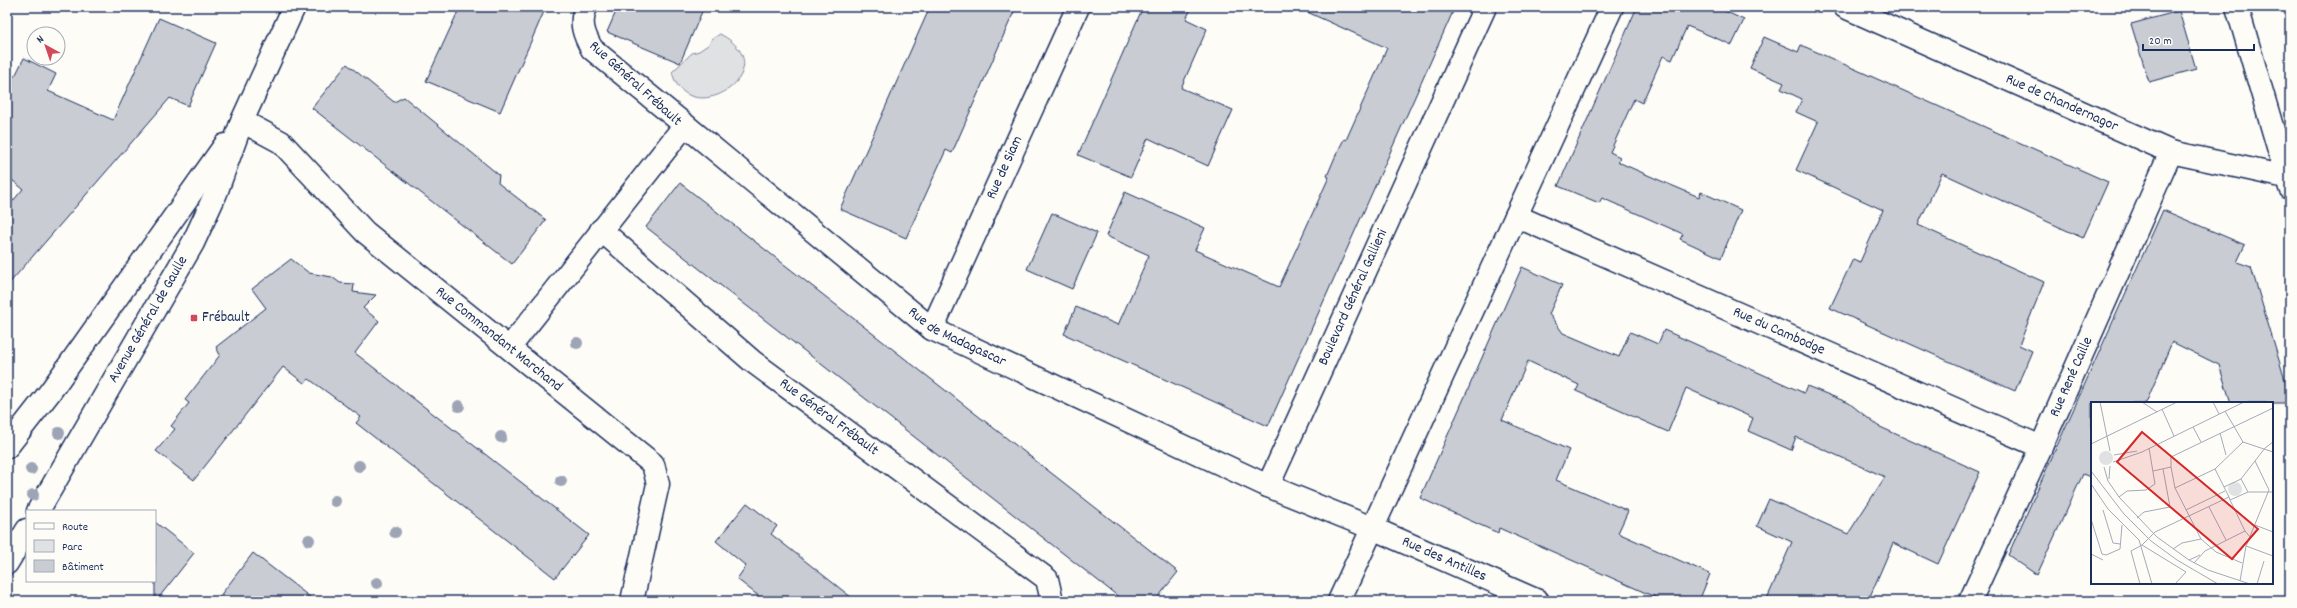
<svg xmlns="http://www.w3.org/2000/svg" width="2297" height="608" font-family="Dekko,sans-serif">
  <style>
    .green { fill: #e0e1e3; stroke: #7e88a0 }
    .building { fill: #c9ccd3; stroke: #1b2f5e }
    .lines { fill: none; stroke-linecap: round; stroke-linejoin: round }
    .street-casing { stroke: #1b2f5e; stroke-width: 25 }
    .secondary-casing { stroke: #1b2f5e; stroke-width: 25 }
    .street { stroke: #fdfcf7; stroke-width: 22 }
    .secondary { stroke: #fdfcf7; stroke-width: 22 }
    .tree { fill: #9ca4b5 }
    .poi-dot { fill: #d1495b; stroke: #fdfcf7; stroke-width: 1.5 }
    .labels { text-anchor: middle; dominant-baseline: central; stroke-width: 3; stroke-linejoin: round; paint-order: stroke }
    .street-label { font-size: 15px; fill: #1b2f5e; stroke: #fdfcf7 }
    .poi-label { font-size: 15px; fill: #1b2f5e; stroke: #fdfcf7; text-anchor: start }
    .inset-road { fill: none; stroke: #a3aaba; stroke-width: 1 }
    .view { fill: #d62828; fill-opacity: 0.15; stroke: #d62828; stroke-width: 2 }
    .inset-edge { fill: none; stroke: #1b2f5e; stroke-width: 2 }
  </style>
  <rect width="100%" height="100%" fill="#fdfcf7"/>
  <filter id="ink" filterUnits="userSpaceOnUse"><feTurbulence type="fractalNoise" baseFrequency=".025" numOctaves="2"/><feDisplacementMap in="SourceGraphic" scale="8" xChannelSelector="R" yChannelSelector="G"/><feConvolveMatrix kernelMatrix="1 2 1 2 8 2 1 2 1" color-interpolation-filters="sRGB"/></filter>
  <g filter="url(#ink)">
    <!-- green -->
    <path class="green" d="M720,34C789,70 687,134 672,72L692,53L699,51L708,45L712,39Z"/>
    <!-- building -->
    <path class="building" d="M460,7H546L500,112L426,81Z
      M618,7H704L680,63L607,32Z
      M930,7H1016L952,153L946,150L906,238L840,209Z
      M1143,7H1192L1186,19L1207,29L1181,88L1233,110L1208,166L1148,138L1131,177L1078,155Z
      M1296,7H1455L1268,426L1064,334L1076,307L1118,325L1149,255L1106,236L1125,192L1205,228L1195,250L1279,287L1329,177L1327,176L1335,157L1344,139L1346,140L1387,48Z
      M1637,7H1716L1744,20L1732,45L1687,26L1672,60L1663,56L1642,103L1634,99L1610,152L1620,157L1618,162L1659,180L1699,197L1701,192L1741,210L1721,258L1680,239L1683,234L1602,198L1599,203L1558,186Z
      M2179,11L2196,69L2149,82L2131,24Z
      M159,18L216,43L188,106L170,98L7,286V208L23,189L7,176V85L16,74L24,58L56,74L48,91L113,120Z
      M1764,37L1798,52L1801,45L2108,182L2083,238L1942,173L1918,225L2044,282L2019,345L2032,351L2015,391L1830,308L1853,259L1860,262L1883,210L1796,170L1818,122L1796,112L1802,99L1781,89L1784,83L1750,68Z
      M347,64L394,102L404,97L499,175L498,183L546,220L512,264L312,108Z
      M680,183L1178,572L1155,601H1124L646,227Z
      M2163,210L2245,245L2237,262L2251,267L2290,397V403H2231L2219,365L2172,342L2146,403H2092V478L2083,474L2037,575L2008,555Z
      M1052,213L1097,233L1072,289L1027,269Z
      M291,259L309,273L332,277L340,283L354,284L353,292L376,295L363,308L379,321L355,353L589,535L555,578L356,423L361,417L309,379L304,383L283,367L194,480L156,451L175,429L171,426L189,403L185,400L220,355L216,347L266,308L252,289Z
      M1522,267L1562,285L1549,314L1563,333L1619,357L1630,332L1658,344L1664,330L1804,393L1807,386L1849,403L1878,426L1980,472L1938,564L1893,543L1868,601H1766L1792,542L1757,526L1769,499L1848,534L1885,477L1796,437L1791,450L1748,431L1753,418L1686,388L1668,432L1576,391L1579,385L1528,361L1502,420L1569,450L1556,480L1628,511L1618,533L1710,574L1699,601H1664L1499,528L1498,533L1420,498Z
      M747,503L777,526L771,534L856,601H765L737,579L746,566L716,541Z
      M155,522L194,553L156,601H155Z
      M253,553L315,601H216Z"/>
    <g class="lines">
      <defs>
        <g id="street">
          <path id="s1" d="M1845,7L2171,152L2286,177"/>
          <path d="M2237,7L2290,188"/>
          <path id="s2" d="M242,121L281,142L365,232L653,464L658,484L632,601"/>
          <path id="s3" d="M685,125L932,329L1268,486L1372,528L1538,601"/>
          <path id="s4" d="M1516,216L2041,447"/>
          <path id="s5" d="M601,230L752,361L1047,579L1052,601"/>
          <path id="s6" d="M932,329L1078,7"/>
          <path d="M510,347L685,125L592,49C584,35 579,23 586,7"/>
          <path id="s7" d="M1268,486L1485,7"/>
          <path d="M1339,601L1612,7"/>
          <path id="s8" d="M1970,601L2041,447L2171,152"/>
        </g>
        <g id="secondary">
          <path d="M7,447L50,392L225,145"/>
          <path id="s9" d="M38,511L193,243L216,193L242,121L294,7"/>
          <path d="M7,563L27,530"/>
        </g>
      </defs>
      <!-- street casing -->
      <use href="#street" class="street-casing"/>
      <!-- secondary casing -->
      <use href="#secondary" class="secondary-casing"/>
      <!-- street -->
      <use href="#street" class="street"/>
      <!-- secondary -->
      <use href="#secondary" class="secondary"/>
    </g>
    <!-- trees -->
    <g class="tree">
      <circle cx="577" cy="343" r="6"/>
      <circle cx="459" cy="406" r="6"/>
      <circle cx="59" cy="433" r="6"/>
      <circle cx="501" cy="437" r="6"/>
      <circle cx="359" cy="466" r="6"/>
      <circle cx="31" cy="469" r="6"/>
      <circle cx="561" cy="481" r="6"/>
      <circle cx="33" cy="495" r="6"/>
      <circle cx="335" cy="501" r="6"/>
      <circle cx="395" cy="532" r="6"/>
      <circle cx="309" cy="540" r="6"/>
      <circle cx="377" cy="583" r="6"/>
    </g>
  </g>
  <!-- markers -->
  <rect class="poi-dot" x="190" y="314" width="8" height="8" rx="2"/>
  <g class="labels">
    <!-- street labels -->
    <g class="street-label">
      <text transform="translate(635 84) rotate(42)">Rue Général Frébault</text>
      <text stroke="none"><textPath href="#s1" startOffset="237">Rue de Chandernagor</textPath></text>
      <text stroke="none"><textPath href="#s6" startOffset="177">Rue de Siam</textPath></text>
      <text stroke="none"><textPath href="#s7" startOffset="207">Boulevard Général Gallieni</textPath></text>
      <text stroke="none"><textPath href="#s9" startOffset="221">Avenue Général de Gaulle</textPath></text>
      <text stroke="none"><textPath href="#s4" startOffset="287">Rue du Cambodge</textPath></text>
      <text stroke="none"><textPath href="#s3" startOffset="346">Rue de Madagascar</textPath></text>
      <text stroke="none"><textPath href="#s2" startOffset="339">Rue Commandant Marchand</textPath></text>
      <text stroke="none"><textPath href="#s8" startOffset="246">Rue René Caille</textPath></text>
      <text stroke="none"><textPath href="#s5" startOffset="295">Rue Général Frébault</textPath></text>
      <text stroke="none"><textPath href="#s3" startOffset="882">Rue des Antilles</textPath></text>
    </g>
    <!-- poi labels -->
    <g class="poi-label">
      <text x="202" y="318">Frébault</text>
    </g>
  </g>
  <!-- overview -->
  <g transform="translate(2091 402)">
    <rect width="182" height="182" fill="#fdfcf7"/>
    <path d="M8 56a7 7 0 1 1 14 0a7 7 0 1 1-14 0ZM137 87a7 7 0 1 1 14 0a7 7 0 1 1-14 0Z" fill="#e0e1e3"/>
    <path class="inset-road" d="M9,0L19,49M51,0L66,10M122,0L128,12M71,7L83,34M134,9L152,40L182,50M102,25L110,40M129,31L135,53M0,42L86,0M23,53L46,49M22,60L51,50L153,0M13,65L17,79L28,95L66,135L98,158L117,168L159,182M80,65L84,86L110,137L125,150L151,161M124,67L133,85M0,69L33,112L60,139L86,158L127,182M62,69L80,65V55L182,6M18,77L19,64M150,77L174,46L182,40M0,82L17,107L48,138L61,182M84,86L124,67L152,40M157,90H182M28,95L36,89L55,88L64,82L58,46M139,98L157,90L150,77L133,85L138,95L139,98L154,129L159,135M118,105L135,138M12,108L22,141L29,142M95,108L134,89M46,116L53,110L79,105L72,67M0,117L11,152L15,153L29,147L31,123M164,123L182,130M51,143L95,170L84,182M155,144L182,154M82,147L91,141L110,137M0,152L12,158M98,158L109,153M103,161L114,149L154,129M149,179L155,144L178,88L164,59M49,182L40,149L51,143L64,130L138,95M166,182L173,159"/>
    <path class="view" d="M51,30L167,127L141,157L26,60Z"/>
    <rect width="182" height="182" class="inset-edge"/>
  </g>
  <!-- margin -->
  <rect width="2297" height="608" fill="none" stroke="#fdfcf7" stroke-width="24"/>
  <rect x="12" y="12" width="2273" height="584" fill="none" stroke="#1b2f5e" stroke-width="1.5" filter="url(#ink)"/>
  <!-- legend -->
  <rect x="26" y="510" width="130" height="72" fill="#fdfcf7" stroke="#a3aaba"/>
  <rect x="34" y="523" width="20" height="6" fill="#fdfcf7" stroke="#a3aaba"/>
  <text x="62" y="530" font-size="12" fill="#1b2f5e">Route</text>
  <rect x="34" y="540" width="20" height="12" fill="#e0e1e3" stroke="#a3aaba"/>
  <text x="62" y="550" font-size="12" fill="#1b2f5e">Parc</text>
  <rect x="34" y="560" width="20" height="12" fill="#c9ccd3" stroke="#a3aaba"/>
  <text x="62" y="570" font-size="12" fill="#1b2f5e">Bâtiment</text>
  <!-- north arrow -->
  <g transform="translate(46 46) rotate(320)"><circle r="19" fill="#fdfcf7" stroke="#a3aaba"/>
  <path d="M0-3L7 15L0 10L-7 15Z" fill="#d1495b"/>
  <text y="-6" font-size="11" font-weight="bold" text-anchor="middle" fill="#1b2f5e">N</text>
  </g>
  <!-- scale -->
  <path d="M2143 44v6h111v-6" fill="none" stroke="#1b2f5e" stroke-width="2"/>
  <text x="2149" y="44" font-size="12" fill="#1b2f5e" stroke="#fdfcf7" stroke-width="3" paint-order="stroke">20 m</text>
</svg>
